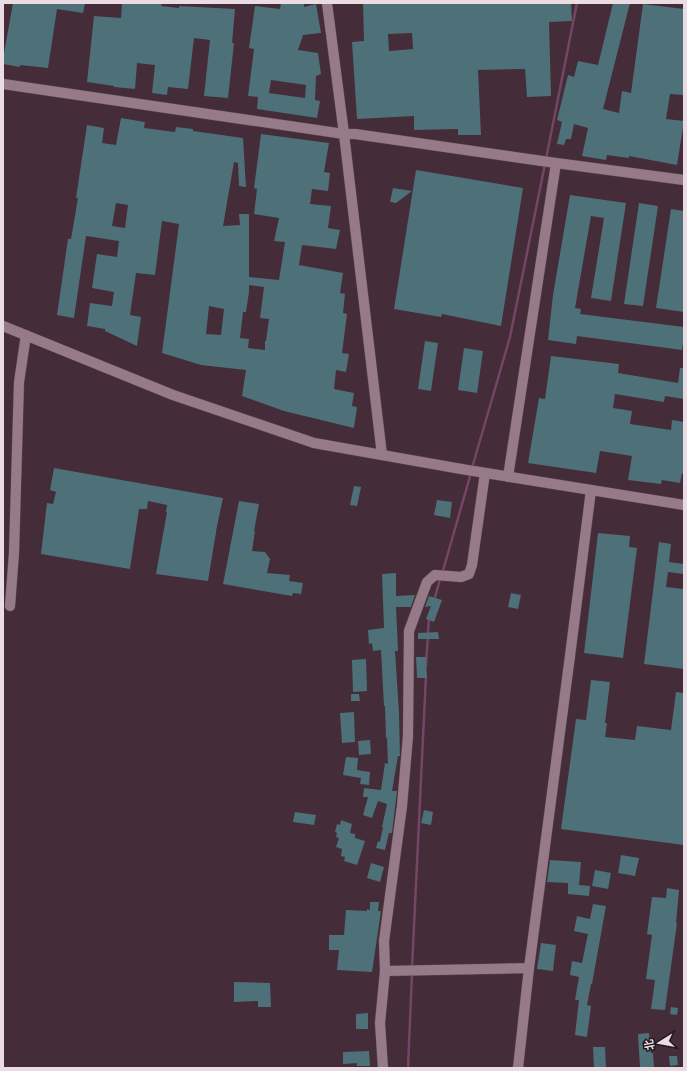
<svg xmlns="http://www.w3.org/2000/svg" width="687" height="1071" font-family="'Noto Serif','Noto Sans SC',serif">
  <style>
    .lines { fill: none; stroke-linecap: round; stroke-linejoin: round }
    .stream { stroke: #754563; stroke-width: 2.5 }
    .building { fill: #4e7078; fill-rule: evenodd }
    .minor-casing { stroke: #5c4852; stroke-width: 11 }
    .minor { stroke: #977a88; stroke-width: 10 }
  </style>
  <rect width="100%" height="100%" fill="#442c39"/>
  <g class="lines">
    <!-- stream -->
    <path class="stream" d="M546,159L577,3
      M472,468L510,337L545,164
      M442,574L471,473
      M434,601L440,579
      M426,666L429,617
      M412,968L426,675
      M408,1068L412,973"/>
  </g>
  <!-- building -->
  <path class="building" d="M13,3H85L83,13L57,9L48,68L20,65V67L3,64V59Z
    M122,3H162L161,6L179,8V6L235,9L232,43H234L228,98L204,96L210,40L194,38L188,89L168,87L167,95L152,93L155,65L137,63L135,89L114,87V86L87,82L94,16L121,18Z
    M281,3H304V7L316,4L321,33L303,35L298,50L318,53L321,74L316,76L315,100L320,101L317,118L257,109L258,97L248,96L254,49L249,48L255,6L280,9ZM271,80L306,85L305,98L269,93Z
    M363,3H387V4L407,3H571L572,21L549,22L551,96L527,97L525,69L478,70L481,135H458V129L414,130V116L357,119L352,42L364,41ZM412,33L413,49L389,51L388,34Z
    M613,3H630L603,109L619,113L622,91L631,93L643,4L684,9V95L670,94L666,119L684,121L677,165L629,156V158L607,155L606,160L582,156L588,128L574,124L571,139H566L564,145L557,144L562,122L557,120L568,75L574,77L578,61L598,65Z
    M121,118L145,122L144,128L175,132L176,127L193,129V131L243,138L246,187L239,186L238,163L234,162L223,226L240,225L239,214H249V277L279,280L285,242L274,241L279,218L254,214L257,189L254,188L261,134L329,143L324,172L330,173L328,191L312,189L310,204L331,206L328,228L340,230L336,249L302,245L299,265L343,273L340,293L345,294L343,313L347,314L342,353L349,354L346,372L336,370L334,389L354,393L352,406L357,407L354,428L284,411L242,396L246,370L201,365L162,353L179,224L162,221L155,275L136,273L130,315L141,317L137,346L105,331V329L87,326L90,303L112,306L114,292L92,288L97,254L117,257L119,241L86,236L74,318L57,315L68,239H71L78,198H76L87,125L104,128L102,143L116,145ZM116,203L128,205L125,228L112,226ZM249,285L264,287L260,318L269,319L266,341H265V350L248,348L249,339L240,338L243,312H246L249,292ZM209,306L224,309L221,335L206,334Z
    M416,170L523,188L501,326L442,314L441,317L394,309Z
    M393,188L412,191L396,203L390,202Z
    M570,195L626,203L611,301L591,298L604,218L591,216L575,308L581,309L580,314L684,327V335L682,350L577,336L576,344L548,340L553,295Z
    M639,203L658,206L643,306L624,304Z
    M671,209L684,211V312L656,308Z
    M425,341L438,343L431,391L418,389Z
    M464,348L483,351L477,393L458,390Z
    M551,356L619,364L618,373L678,383L680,368H684V399L665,396L664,402L615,394L613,408L632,411L630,424L671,430L672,420L684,422V474L682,473L680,483L662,480L661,484L628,480L632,456L600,451L596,473L528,463L539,398L545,399Z
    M54,468L223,498L217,526L208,581L156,574L167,512H166L167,505L148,501L147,509H139L130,569L41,554L47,503L53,504L56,492L50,490Z
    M354,486L361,487L357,506L350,505Z
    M437,500L452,502L450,518L434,515Z
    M239,501L259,504L254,531H255L252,551L265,552L270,559L267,573L290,575L289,581L303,583L301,594L293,593L292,596L223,584Z
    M598,533L630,536L629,547L637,548L623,658L584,653Z
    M659,542L671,544L669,562L684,564V574L668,572L666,587L684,589V669L644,664Z
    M396,573V596L415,595L411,607H396L398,651H395L399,713L400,756H398L392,791H397L392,833H389L385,850L376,848L378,841L380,842L383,827H382L387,804L378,801L372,818L363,815L368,797H363L364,788L381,790L385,763L388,764L387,738H386L385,706H384L381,650L373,651L372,643L369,644L368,630L384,628L382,574Z
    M511,593L521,595L518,609L508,607Z
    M429,596L442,600L434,622L426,619L431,606L425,607Z
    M438,632L439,639H418V633Z
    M416,657H426L427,678H417Z
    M366,659L367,691L353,692L352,660Z
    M591,680L610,682L605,723H607L605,737L635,740L637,726L671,730L676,692L684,693V845L561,829L576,719L586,720Z
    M351,694H359L360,701H351Z
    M354,712L355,742L342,743L340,713Z
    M370,740L371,754L359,755L358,741Z
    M346,757L358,758L357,770L370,772L369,785L360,784L361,778L343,775Z
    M424,810L433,812L431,825L421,823Z
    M295,812L316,815L314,825L293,822Z
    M341,820L352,824L350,833L355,834V838L365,841L357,865L344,861L345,857L341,856L342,849L336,847L339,838L336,837L337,833L335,832L337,824L340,825Z
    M621,855L639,858L635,876L618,873Z
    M550,860L581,862L579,885L590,886L589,896L568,894V883L547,882Z
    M371,863L384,867L380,882L367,878Z
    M595,870L611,873L608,889L592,886Z
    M667,888L679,890L676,923H677L665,1010L651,1009L655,980L646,979L652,935L647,934L652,897L666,898Z
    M370,902H379L378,911H381L372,972L337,970L339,950H329V935H344L346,910L367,911V909L370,910Z
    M593,904L606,906L592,984H591L587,1005L591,1006L587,1037L575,1035L579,1000H575L579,977L570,975L572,961L582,963L588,934L574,931L577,916L590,919Z
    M541,943L556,945L553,971L537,969Z
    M234,982L270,983L271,1007H258V1001L234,1002Z
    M671,1007L678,1008L677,1015L670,1014Z
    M368,1013V1029H356V1014Z
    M649,1033L651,1053H653L654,1068H640L638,1034Z
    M593,1047H605L606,1068H594Z
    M369,1051L370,1066H357V1063L343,1064V1052Z
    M669,1056H677L678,1065L670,1066Z"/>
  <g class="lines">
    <defs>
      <path id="minor" d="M327,3L344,134L382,455
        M3,84L344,134H355L556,163L684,180
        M3,326L173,395L314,443L467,470L684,505
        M508,477L556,163
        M10,606L14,553L19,382L26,335
        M385,971L529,968
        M383,1068L380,1023L385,971L384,941L402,806L408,736L409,631L427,582L435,575L461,577L469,574L472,565L485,473
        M518,1068L529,968L570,656L591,490"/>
    </defs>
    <!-- minor casing -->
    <use href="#minor" class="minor-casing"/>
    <!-- minor -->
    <use href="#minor" class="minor"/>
  </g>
  <!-- border -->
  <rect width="687" height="1071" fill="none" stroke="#ebdbe2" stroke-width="8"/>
  <!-- north arrow -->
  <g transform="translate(659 1043) rotate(259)" stroke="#23181e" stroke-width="3" paint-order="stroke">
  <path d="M0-3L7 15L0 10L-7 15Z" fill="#ebdbe2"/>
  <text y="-6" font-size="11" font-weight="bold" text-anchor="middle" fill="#ebdbe2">北</text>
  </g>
</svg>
